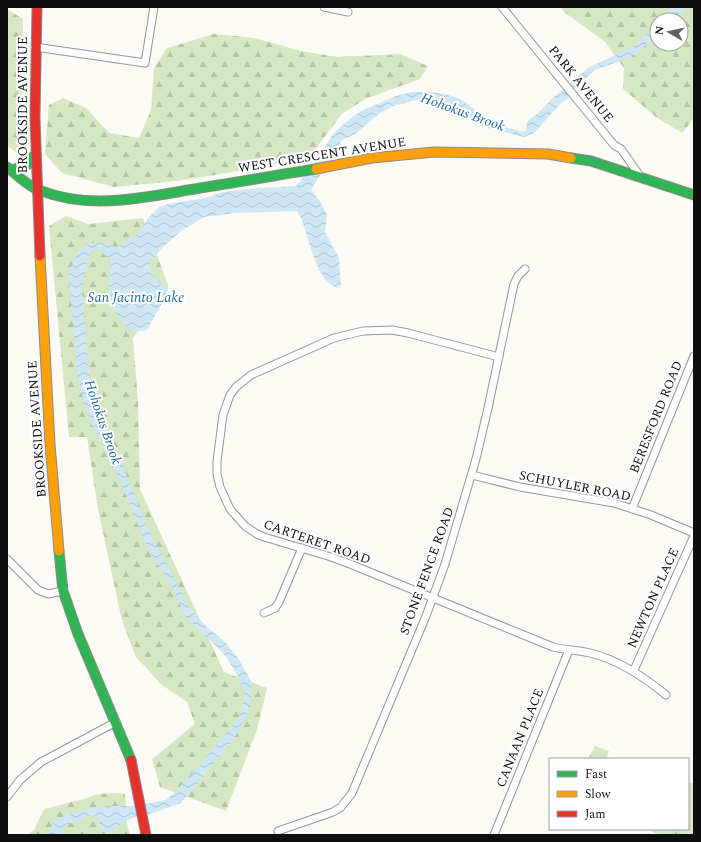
<svg xmlns="http://www.w3.org/2000/svg" width="701" height="842" font-family="Spectral,serif">
  <style>
    .forest { fill: url(#forest-firs); fill-rule: evenodd }
    .water { fill: url(#water-waves) }
    .lines { fill: none; stroke-linecap: round; stroke-linejoin: round }
    .stream { stroke: #cde7f4; stroke-width: 2 }
    .street-casing { stroke: #959593; stroke-width: 9 }
    .fast-casing { stroke: #8c8b89; stroke-width: 11 }
    .slow-casing { stroke: #8c8b89; stroke-width: 11 }
    .jam-casing { stroke: #8c8b89; stroke-width: 11 }
    .street { stroke: #fefefe; stroke-width: 7 }
    .fast { stroke: #30b455; stroke-width: 9 }
    .slow { stroke: #ff9f0a; stroke-width: 9 }
    .jam { stroke: #e5322d; stroke-width: 9 }
    .labels { text-anchor: middle; dominant-baseline: central; stroke-width: 4; stroke-linejoin: round; paint-order: stroke }
    .street-label { font-size: 13px; fill: #0f0f0f; stroke: #fff }
    .water-label { font-size: 14px; font-style: italic; fill: #1d689d; stroke: #fff }
  </style>
  <defs>
    <pattern id="forest-firs" width="22" height="20" patternUnits="userSpaceOnUse"><rect width="22" height="20" fill="#d7e7c4"/><path d="M5 1l3.5 6h-7zM16 11l3.5 6h-7z" fill="#b7c5a7"/></pattern>
    <pattern id="water-waves" width="16" height="10" patternUnits="userSpaceOnUse"><rect width="16" height="10" fill="#cde7f4"/><path d="M0 5q4-4 8 0t8 0" fill="none" stroke="#afc5d0"/></pattern>
  </defs>
  <rect width="100%" height="100%" fill="#fbfaf5"/>
  <!-- forest -->
  <path class="forest" d="M561,7H694V118L682,133L656,117L623,89L624,68L605,42L563,11ZM657,20H681V44H657Z
    M7,9L23,19L21,156L7,145Z
    M214,34L254,38L301,51L337,57L400,54L428,66L420,79L365,99L342,114L314,151L264,167L177,181L114,187L62,173L45,154L49,105L63,98L86,108L109,133L139,138L151,110L154,68L167,48Z
    M66,216L88,224L143,218L168,285V289L133,338L138,402L140,489L224,672L267,688L257,730L226,811L160,787L152,759L195,724L187,702L162,685L136,657L122,621L98,509L87,437H69L49,226Z
    M595,746L609,751L606,759H588Z
    M688,782L694,784V835H661L645,829H688Z
    M117,793L125,794L127,824L130,835H27L34,830L44,809L84,799L98,794Z"/>
  <!-- water -->
  <path class="water" d="M672,7H687L674,20H662Z
    M657,24V36L631,57L595,70L575,88L567,99L560,104L534,133L524,137L487,128L472,121L463,110L442,101L423,98L393,106L380,113L355,134L342,140L311,190L319,200L327,215L325,232L339,258L341,285L337,288C312,278 310,231 297,211L235,213L204,217L181,231L162,248L148,265L155,279L168,289L159,309L147,330L134,332C107,313 108,291 111,260C106,257 102,251 97,249L91,251L86,265L82,290L90,383L95,403L122,463L146,525L189,607L206,626L226,643L238,658L251,681V697L248,712L234,739L181,803L150,814L132,818L123,822L117,829L106,834L102,830L98,818L94,815H90L76,822L68,824L63,829L62,835H48L53,823L66,815L83,810L105,806H135L166,800L175,792L190,776L228,731L238,717L243,704L244,689L237,675L227,658L213,643L198,630L184,614L171,584L150,553L108,453L97,435L90,421L84,404L77,375L75,342L69,284L70,270L78,252L89,243H103L117,247L138,234L148,218L159,207L168,204L205,198L223,192L246,189L296,186L316,161L333,134L347,121L361,111L396,96L412,92H432L449,95L460,99L492,122L505,127L523,132L526,130L527,122L538,113L554,97L588,68L634,46L643,36Z"/>
  <g class="lines">
    <!-- stream -->
    <path class="stream" d="M431,99L454,106"/>
    <defs>
      <path id="street" d="M324,7L348,12
        M502,7L614,145L621,149L640,176
        M35,47L145,63L154,7
        M499,357L408,333L392,330L363,331L334,338L251,375L236,387L230,395L223,415L217,461V474L220,487L230,509L245,526L257,534L264,537L328,556L350,564L553,647C565,650 578,650 590,653C619,660 643,676 666,695
        M472,475L520,487L614,503L651,515L694,533
        M632,509L694,356
        M7,559L38,590L48,594L63,591
        M264,613L275,608L279,602L302,548
        M634,670L694,536
        M7,797L20,780L41,762L116,722
        M278,831L333,812L341,807L352,793L426,616L445,564L476,459L488,408L514,284L518,276L525,269
        M494,835L569,650"/>
      <path id="fast" d="M571,158L591,161L694,195
        M7,167C16,174 29,187 39,190C91,211 146,197 200,188C239,182 277,175 316,169
        M12,170L27,165L35,155
        M59,551L63,591L78,634L131,760"/>
      <path id="slow" d="M316,169L372,158L434,152L548,154L571,158
        M40,256L50,444L59,551"/>
      <path id="jam" d="M37,7L35,118L40,256
        M131,760L146,835"/>
    </defs>
    <!-- street casing -->
    <use href="#street" class="street-casing"/>
    <!-- fast casing -->
    <use href="#fast" class="fast-casing"/>
    <!-- slow casing -->
    <use href="#slow" class="slow-casing"/>
    <!-- jam casing -->
    <use href="#jam" class="jam-casing"/>
    <!-- street -->
    <use href="#street" class="street"/>
    <!-- fast -->
    <use href="#fast" class="fast"/>
    <!-- slow -->
    <use href="#slow" class="slow"/>
    <!-- jam -->
    <use href="#jam" class="jam"/>
  </g>
  <g class="labels">
    <!-- street labels -->
    <g class="street-label">
      <text transform="translate(581 84) rotate(51)">PARK AVENUE</text>
      <text transform="translate(23 105) rotate(-90)">BROOKSIDE AVENUE</text>
      <text transform="translate(322 155) rotate(-9)">WEST CRESCENT AVENUE</text>
      <text transform="translate(656 417) rotate(-68)">BERESFORD ROAD</text>
      <text transform="translate(37 429) rotate(-94)">BROOKSIDE AVENUE</text>
      <text transform="translate(575 486) rotate(11)">SCHUYLER ROAD</text>
      <text transform="translate(317 542) rotate(19)">CARTERET ROAD</text>
      <text transform="translate(427 571) rotate(-70)">STONE FENCE ROAD</text>
      <text transform="translate(653 598) rotate(-66)">NEWTON PLACE</text>
      <text transform="translate(520 738) rotate(-68)">CANAAN PLACE</text>
    </g>
    <!-- water labels -->
    <g class="water-label">
      <text transform="translate(463 112) rotate(20)">Hohokus Brook</text>
      <text x="136" y="297">San Jacinto Lake</text>
      <text transform="translate(103 422) rotate(71)">Hohokus Brook</text>
    </g>
  </g>
  <!-- border -->
  <rect width="701" height="842" fill="none" stroke="#0f0f0f" stroke-width="16"/>
  <!-- legend -->
  <rect x="549" y="758" width="140" height="72" fill="#ffffff" stroke="#9f9f9f"/>
  <rect x="557" y="771" width="20" height="6" fill="#30b455" stroke="#9f9f9f"/>
  <text x="585" y="778" font-size="12" fill="#0f0f0f">Fast</text>
  <rect x="557" y="791" width="20" height="6" fill="#ff9f0a" stroke="#9f9f9f"/>
  <text x="585" y="798" font-size="12" fill="#0f0f0f">Slow</text>
  <rect x="557" y="811" width="20" height="6" fill="#e5322d" stroke="#9f9f9f"/>
  <text x="585" y="818" font-size="12" fill="#0f0f0f">Jam</text>
  <!-- north arrow -->
  <g transform="translate(669 32) rotate(279)"><circle r="19" fill="#ffffff" stroke="#9f9f9f"/>
  <path d="M0-3L7 15L0 10L-7 15Z" fill="#626160"/>
  <text y="-6" font-size="11" font-weight="bold" text-anchor="middle" fill="#0f0f0f">N</text>
  </g>
</svg>
